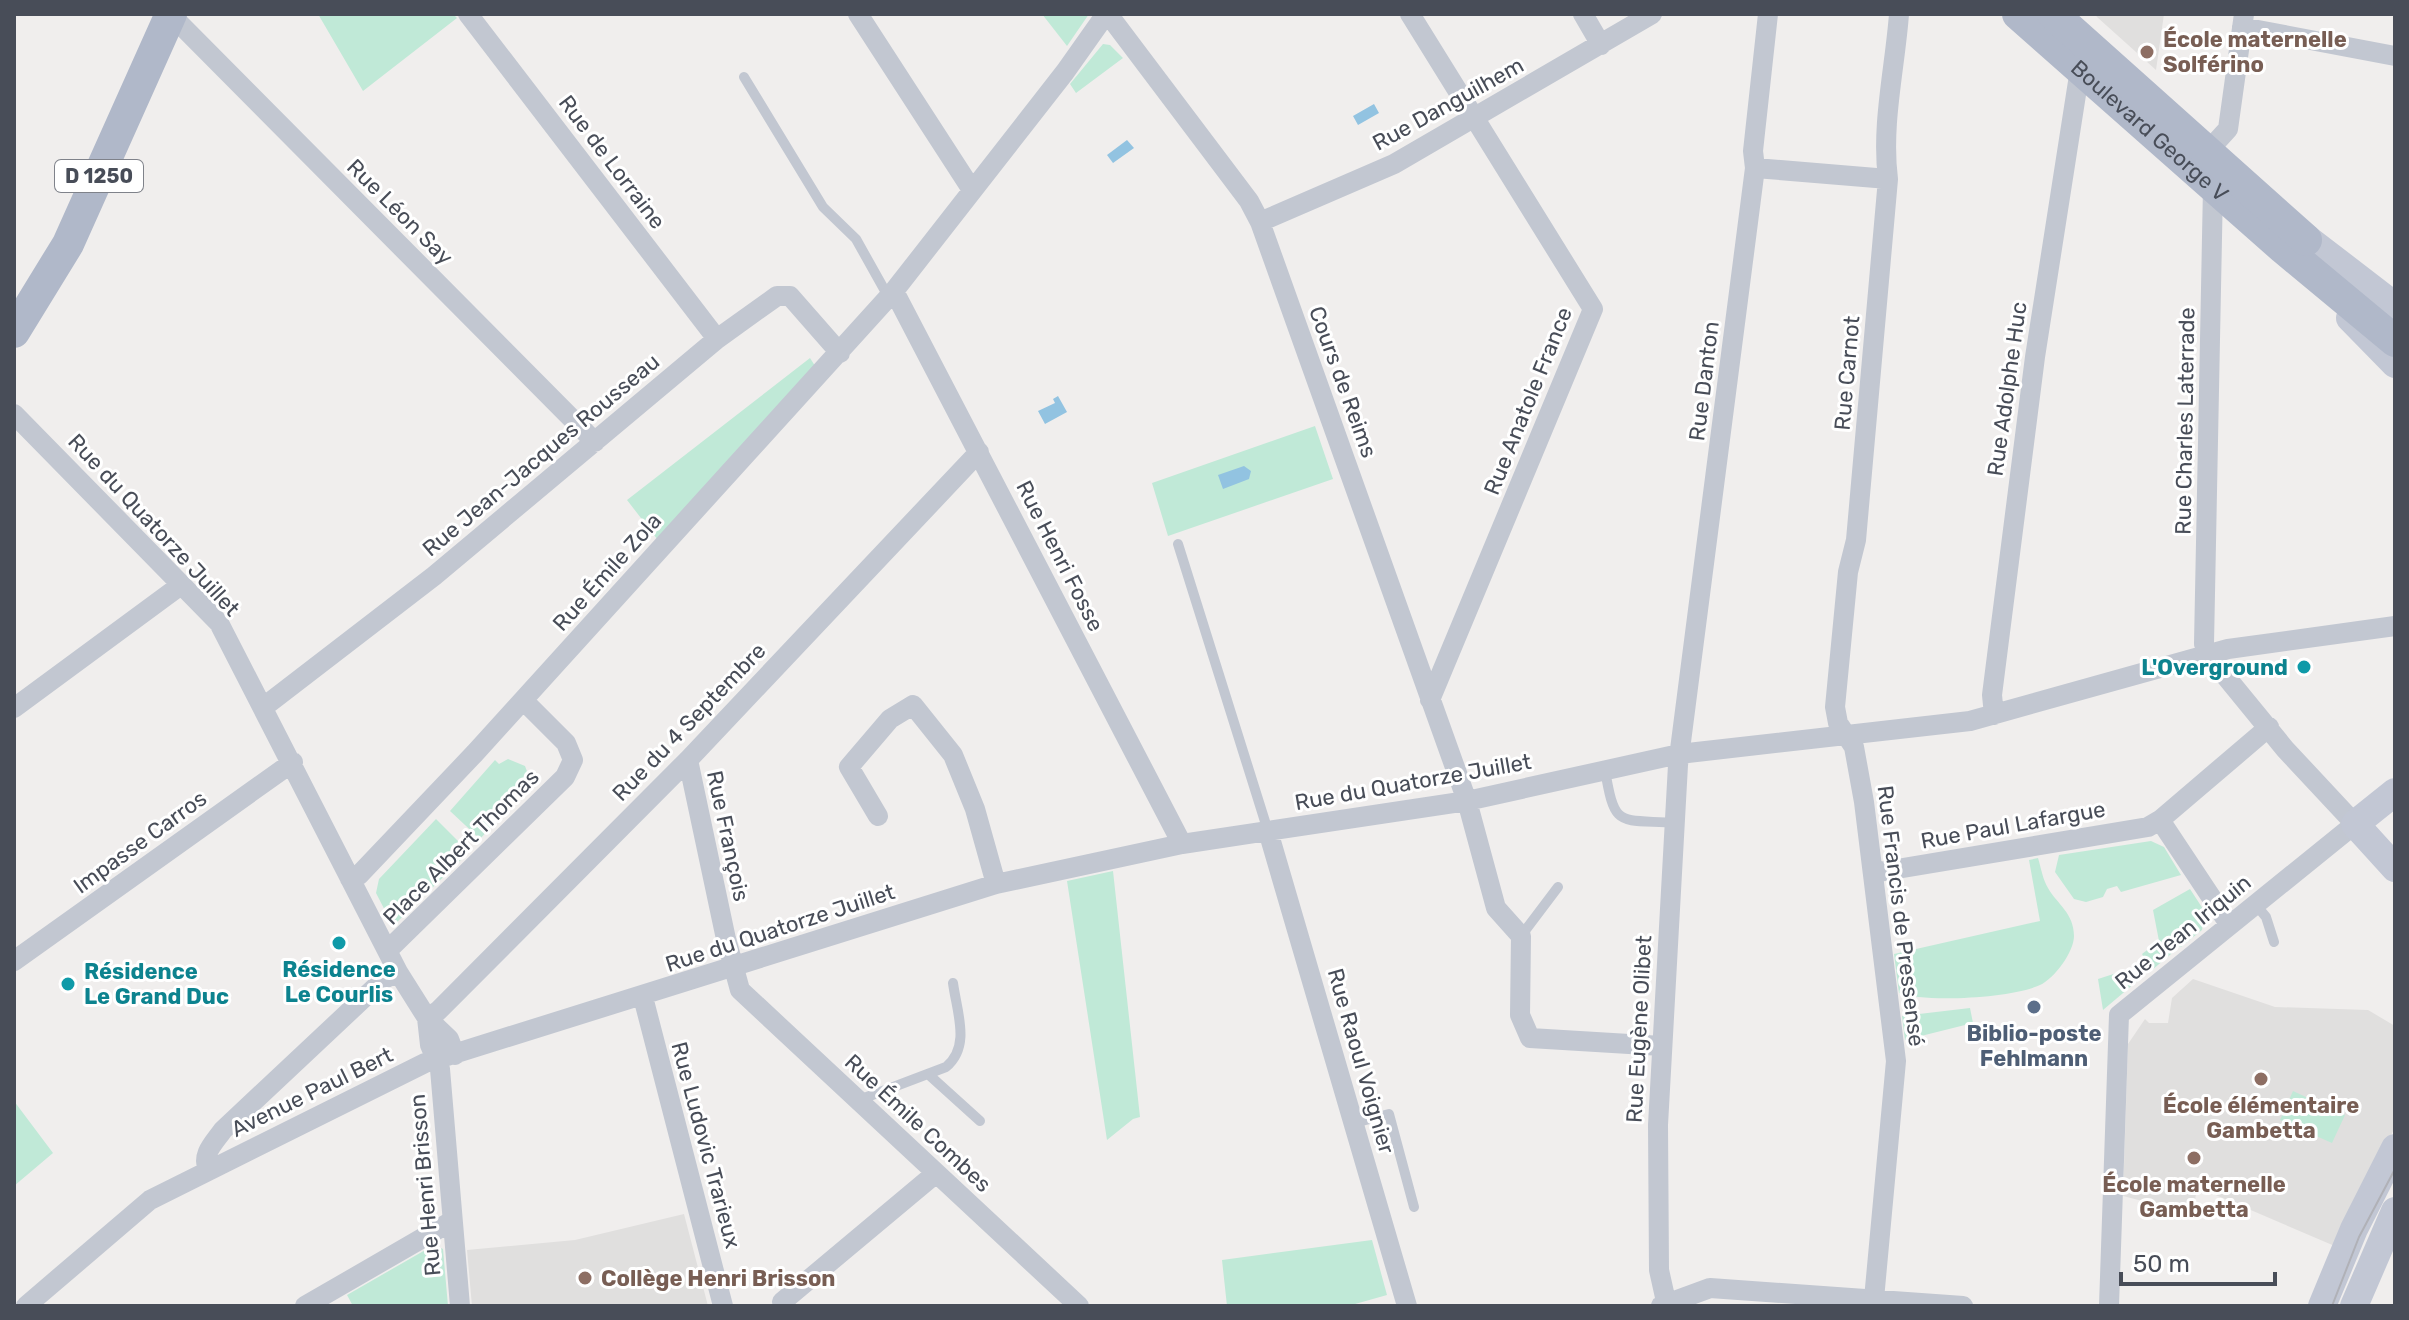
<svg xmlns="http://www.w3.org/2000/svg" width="2409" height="1320" font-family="Rubik,sans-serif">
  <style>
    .education { fill: #e0dfde }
    .green { fill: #c0e9d7 }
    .water { fill: #92c3e1 }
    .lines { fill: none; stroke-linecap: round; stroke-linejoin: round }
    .lane { stroke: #c2c7d1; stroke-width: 10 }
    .street { stroke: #c2c7d1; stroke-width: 20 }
    .secondary { stroke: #c2c7d4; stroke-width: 28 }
    .primary { stroke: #b0b8c9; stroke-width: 32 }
    .tram { stroke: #b0b1b7; stroke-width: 2 }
    .education-dot { fill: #8d6e63; stroke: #fff; stroke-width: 3 }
    .culture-dot { fill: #0f9aa8; stroke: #fff; stroke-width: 3 }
    .service-dot { fill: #5c6f8a; stroke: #fff; stroke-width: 3 }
    .labels { text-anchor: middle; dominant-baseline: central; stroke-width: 6; stroke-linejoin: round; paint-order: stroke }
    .shield { fill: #fff; stroke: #7f828a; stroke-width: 2 }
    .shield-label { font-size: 20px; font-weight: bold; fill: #484d58 }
    .education-label { font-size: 22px; font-weight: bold; fill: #785e54; stroke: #fff; text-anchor: start }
    .street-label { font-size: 22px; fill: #484d58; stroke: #fff }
    .culture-label { font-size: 22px; font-weight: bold; fill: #0d838f; stroke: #fff; text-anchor: end }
    .service-label { font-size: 22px; font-weight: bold; fill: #4e5e75; stroke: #fff }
  </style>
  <rect width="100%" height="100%" fill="#f0eeed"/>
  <!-- education -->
  <path class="education" d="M2095,14H2164L2156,70L2097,17Z
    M2193,979L2275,1007L2368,1010L2395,1026V1127L2337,1247L2197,1187L2193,1214L2123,1196L2128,1044L2145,1019L2149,1023H2168L2172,998Z
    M684,1214L708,1306H472L467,1250L575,1240Z"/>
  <!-- green -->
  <path class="green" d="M318,14H453L457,18L363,91Z
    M1042,14H1089L1067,46Z
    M1103,44L1110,45L1123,58L1076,93L1070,84Z
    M810,358L817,369L661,544L627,500Z
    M1315,426L1333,479L1168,536L1152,483Z
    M508,759L525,766L528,774L523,785L526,788L480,839L450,811L495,760L499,764Z
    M436,819L469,852L393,926L376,893L379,879Z
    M2151,841L2164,847L2181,875L2121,892L2117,886L2107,889L2103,897L2086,902L2074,899L2055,872L2059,855Z
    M2038,858C2041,868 2043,880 2048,888C2057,904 2074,913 2074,936C2074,952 2054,979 2040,985C2013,998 1925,1003 1899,993L1894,954L2040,921L2029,860Z
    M1113,871L1140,1117L1133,1119L1107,1140L1067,881Z
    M2190,889L2205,912L2202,930L2181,947H2173L2171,954L2152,970L2142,954L2159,941L2153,910Z
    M2132,968L2142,977L2103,1010L2098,979Z
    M1970,1008L1973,1023L1905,1040L1902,1016Z
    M2293,1091L2345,1115L2332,1143L2280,1120Z
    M14,1101L53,1153L14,1186Z
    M1372,1240L1387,1295L1348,1306H1227L1222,1260Z
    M434,1245L443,1249L448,1306H353L347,1295Z"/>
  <!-- water -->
  <path class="water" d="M1374,104L1379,113L1358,125L1353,116Z
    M1127,140L1134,148L1113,163L1107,155Z
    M1058,396L1067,412L1045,424L1038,411L1055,403L1053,399Z
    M1244,466L1251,471L1249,479L1223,489L1218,475Z"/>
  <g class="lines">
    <!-- lane -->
    <path class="lane" d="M744,77L823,207L856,239L884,289L894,291
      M1178,544L1268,831
      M1605,770C1615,829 1618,819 1675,823
      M2256,905L2266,917L2274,942
      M1521,936L1558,887
      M928,1074L980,1121
      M859,1100L946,1067C971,1046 957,1013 953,983
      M1354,1123L1389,1114L1414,1207"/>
    <!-- street -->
    <path class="street" d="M468,14L717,339
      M858,14L972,190
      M1108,14L1249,201L1260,222L1467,801L1496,908L1521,936L1520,1015L1530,1038L1662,1046
      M1410,14L1593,309L1430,700
      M1583,14L1601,45
      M171,15L595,442
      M2242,27L2395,56
      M2207,152L2228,129L2244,14
      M1755,168L1888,179
      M1260,222L1394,164L1652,14
      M894,291L1182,844
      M14,414L219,623L398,972L427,1018L449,1039L455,1055
      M265,706L434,576L717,339L777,296H790L840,353
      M14,708L181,585
      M1994,715L1992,695L2035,357L2080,69
      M688,760L726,939L740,990L1079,1306
      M878,816L849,767L890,719L913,705L953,755L975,809L996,884
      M1268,831L1407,1306
      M1873,873L2148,827L2160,820
      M350,879L359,875L475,753L894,291L1065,72L1106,14
      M2229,924L2160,820L2269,727
      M388,950L565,777L573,760L566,743L523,700
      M14,961L293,762
      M643,997L723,1306
      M427,1018L438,1011L688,760L979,452
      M427,1018L430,1045L440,1069L460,1306
      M208,1170C201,1154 214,1143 223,1130L384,979L398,972
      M1874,1299L1896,1061L1864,802L1854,747L1838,723L1835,707L1848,572L1856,540L1888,179C1881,125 1895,68 1899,14
      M782,1302L935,1174
      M26,1306L150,1200L425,1063L996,884L1182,844L1467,801L1679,754L1970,721L2228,649L2395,626
      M305,1306L452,1221
      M1661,1306L1710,1288L1963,1306
      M1667,1306L1659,1270L1658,1125L1678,765L1755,168L1753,151L1768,14
      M2109,1306L2119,1015L2355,824L2285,749L2209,656L2204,644L2213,187"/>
    <!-- secondary -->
    <path class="secondary" d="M2296,230L2395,306
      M2350,318L2395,364
      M2395,792L2355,824L2395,868
      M2322,1306L2354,1229L2395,1148
      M2354,1306L2395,1211"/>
    <!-- primary -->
    <g class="primary">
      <path id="s1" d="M2018,14L2283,248L2395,341"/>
      <path d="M2053,14L2306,240"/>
      <path d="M14,332L68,244L171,14"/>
    </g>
    <!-- tram -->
    <path class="tram" d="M2332,1306L2359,1237L2395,1169"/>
  </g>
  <!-- markers -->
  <g class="education-dot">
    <circle cx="2147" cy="52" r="8"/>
    <circle cx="2261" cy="1079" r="8"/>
    <circle cx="2194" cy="1158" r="8"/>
    <circle cx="585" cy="1278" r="8"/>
  </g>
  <g class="culture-dot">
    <circle cx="2304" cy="667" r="8"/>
    <circle cx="339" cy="943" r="8"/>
    <circle cx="68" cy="984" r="8"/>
  </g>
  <circle class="service-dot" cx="2034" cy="1007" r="8"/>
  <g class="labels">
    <!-- shield labels -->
    <rect class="shield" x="55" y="160" width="88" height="32" rx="6"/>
    <g class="shield-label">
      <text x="99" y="176">D 1250</text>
    </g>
    <!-- education labels -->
    <g class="education-label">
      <text x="2163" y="39">École maternelle<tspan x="2163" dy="25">Solférino</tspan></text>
      <text x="2261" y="1105" text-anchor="middle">École élémentaire<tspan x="2261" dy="25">Gambetta</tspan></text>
      <text x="2194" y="1184" text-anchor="middle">École maternelle<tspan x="2194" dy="25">Gambetta</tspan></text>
      <text x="601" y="1278">Collège Henri Brisson</text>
    </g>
    <!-- street labels -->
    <g class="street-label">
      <text transform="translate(1448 104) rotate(-29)">Rue Danguilhem</text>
      <text stroke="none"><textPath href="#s1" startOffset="176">Boulevard George V</textPath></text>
      <text transform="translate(612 162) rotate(53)">Rue de Lorraine</text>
      <text transform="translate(400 212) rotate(45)">Rue Léon Say</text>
      <text transform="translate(1847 373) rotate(-85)">Rue Carnot</text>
      <text transform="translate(1704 381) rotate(-83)">Rue Danton</text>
      <text transform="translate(1343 382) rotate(70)">Cours de Reims</text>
      <text transform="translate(2007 389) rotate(-82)">Rue Adolphe Huc</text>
      <text transform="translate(1528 401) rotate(-68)">Rue Anatole France</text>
      <text transform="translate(2185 421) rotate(-89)">Rue Charles Laterrade</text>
      <text transform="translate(541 455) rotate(-40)">Rue Jean-Jacques Rousseau</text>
      <text transform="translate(154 525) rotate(47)">Rue du Quatorze Juillet</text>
      <text transform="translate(1060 556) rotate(63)">Rue Henri Fosse</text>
      <text transform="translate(607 572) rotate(-48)">Rue Émile Zola</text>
      <text transform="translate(689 722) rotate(-46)">Rue du 4 Septembre</text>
      <text transform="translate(1413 782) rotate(-10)">Rue du Quatorze Juillet</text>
      <text transform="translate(2013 825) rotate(-10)">Rue Paul Lafargue</text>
      <text transform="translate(728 836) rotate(78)">Rue François</text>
      <text transform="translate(140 842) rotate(-36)">Impasse Carros</text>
      <text transform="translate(461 847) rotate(-45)">Place Albert Thomas</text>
      <text transform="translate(1901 916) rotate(83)">Rue Francis de Pressensé</text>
      <text transform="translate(780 928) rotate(-18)">Rue du Quatorze Juillet</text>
      <text transform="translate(2183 932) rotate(-39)">Rue Jean Iriquin</text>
      <text transform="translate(1639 1029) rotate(-87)">Rue Eugène Olibet</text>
      <text transform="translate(1361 1061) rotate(74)">Rue Raoul Voignier</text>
      <text transform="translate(312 1092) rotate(-26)">Avenue Paul Bert</text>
      <text transform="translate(918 1123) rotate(43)">Rue Émile Combes</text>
      <text transform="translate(706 1145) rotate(75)">Rue Ludovic Trarieux</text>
      <text transform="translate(425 1185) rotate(-95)">Rue Henri Brisson</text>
    </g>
    <!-- culture labels -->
    <g class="culture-label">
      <text x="2288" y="667">L'Overground</text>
      <text x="339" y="969" text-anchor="middle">Résidence<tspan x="339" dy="25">Le Courlis</tspan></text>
      <text x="84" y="971" text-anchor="start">Résidence<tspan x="84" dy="25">Le Grand Duc</tspan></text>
    </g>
    <!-- service labels -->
    <g class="service-label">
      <text x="2034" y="1033">Biblio-poste<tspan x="2034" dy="25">Fehlmann</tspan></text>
    </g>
  </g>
  <!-- border -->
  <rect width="2409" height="1320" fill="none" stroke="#484d58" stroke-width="32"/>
  <!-- scale -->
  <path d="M2121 1272v12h154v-12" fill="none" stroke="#484d58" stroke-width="4"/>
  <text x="2133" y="1272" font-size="24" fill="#484d58" stroke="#ffffff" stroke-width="6" paint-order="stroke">50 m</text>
</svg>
